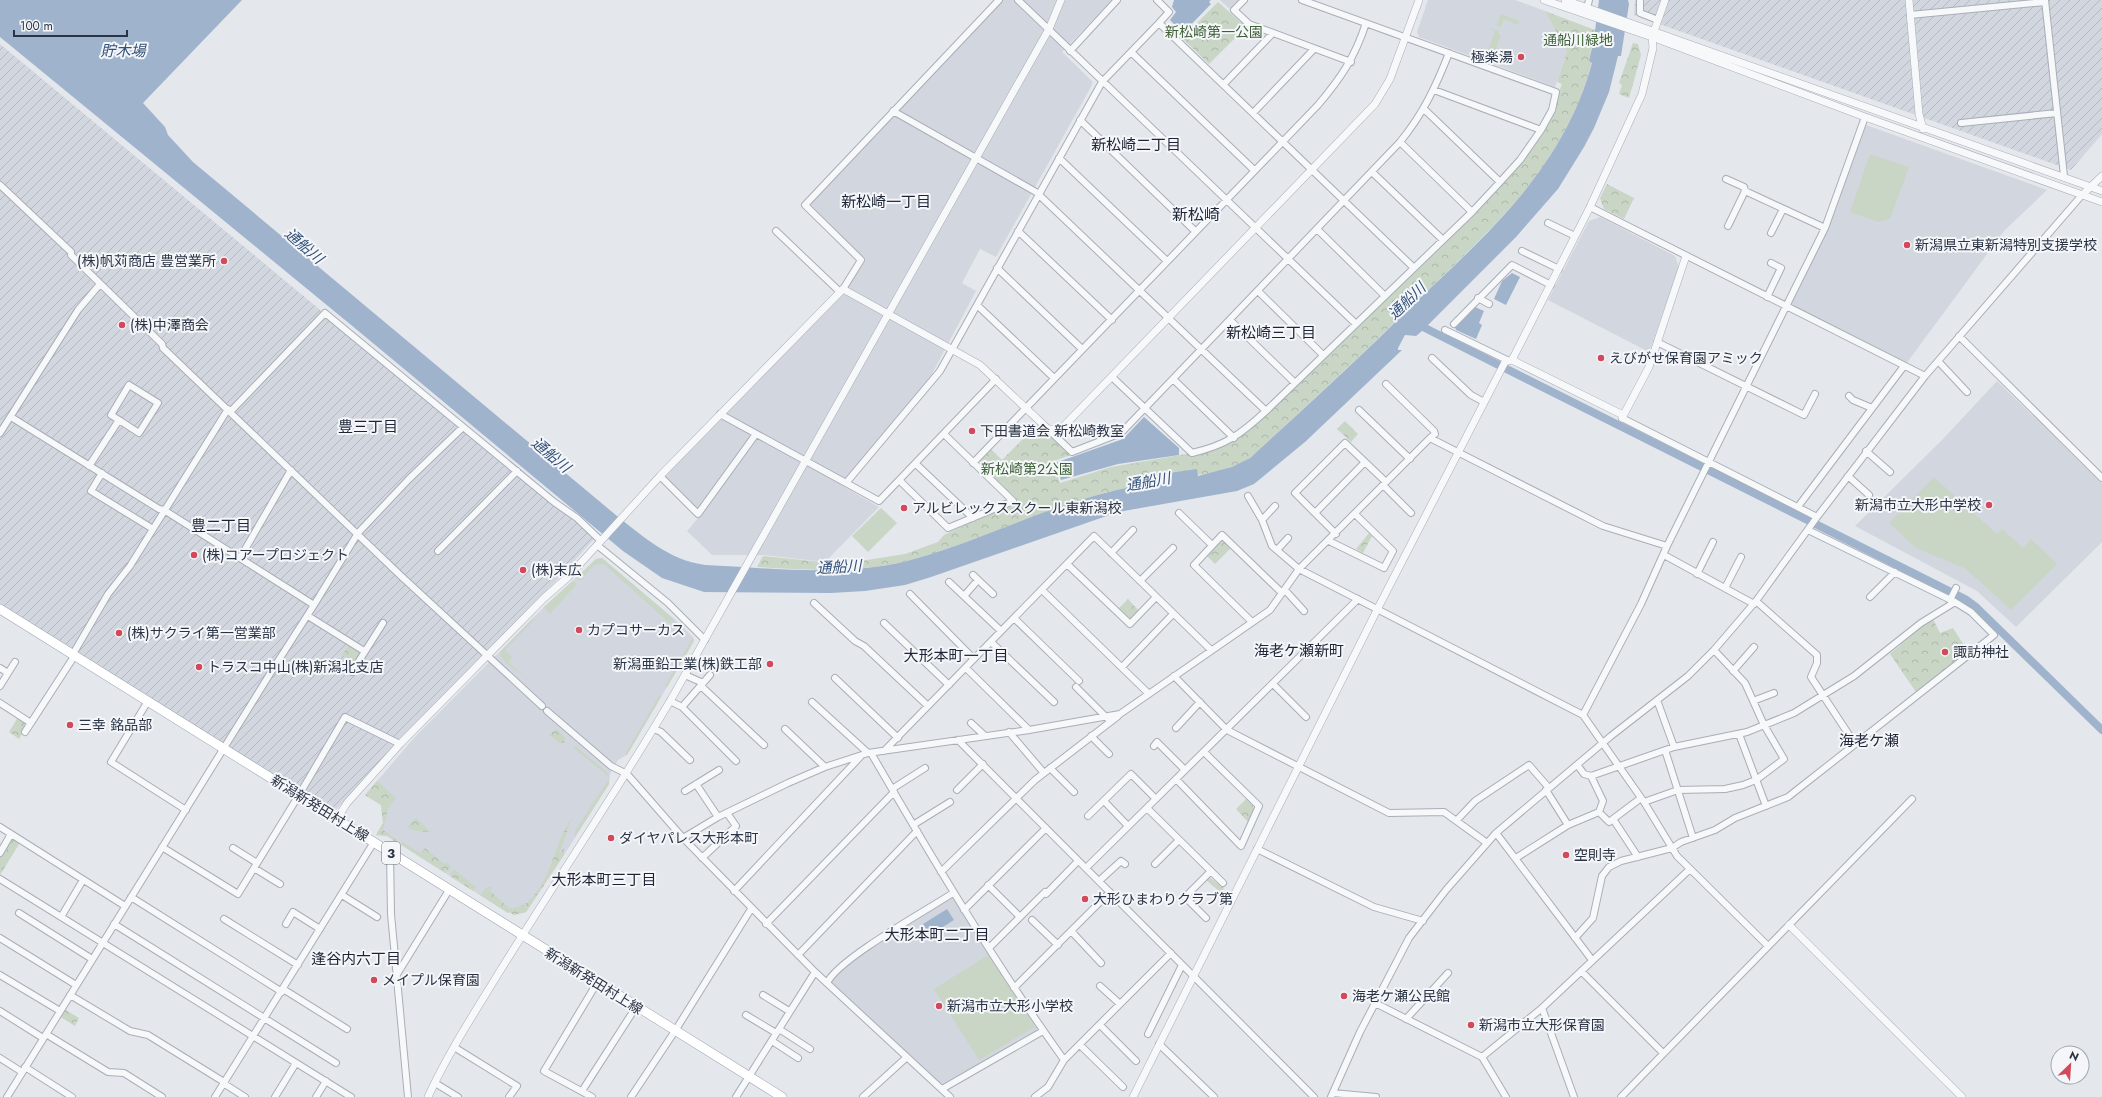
<svg xmlns="http://www.w3.org/2000/svg" width="2102" height="1097" font-family="Jost,'Noto Sans JP',sans-serif">
  <style>
    .built { fill: #d2d6de }
    .industrial { fill: url(#industrial-furrows) }
    .green { fill: #c9d6c5 }
    .forest { fill: url(#forest-crowns) }
    .water { fill: #9fb4cc }
    .lines { fill: none; stroke-linecap: round; stroke-linejoin: round }
    .canal { stroke: #9fb4cc; stroke-width: 8 }
    .minor-casing { stroke: #a9aeb7; stroke-width: 8 }
    .tertiary-casing { stroke: #a9aeb7; stroke-width: 8 }
    .primary-casing { stroke: #a3abb8; stroke-width: 10 }
    .minor { stroke: #f7f8fa; stroke-width: 6 }
    .tertiary { stroke: #f7f8fa; stroke-width: 7 }
    .primary { stroke: #fff; stroke-width: 9 }
    .poi-dot { fill: #d1495b; stroke: #f4f6f9; stroke-width: 1.5 }
    .labels { text-anchor: middle; dominant-baseline: central; stroke-width: 4; stroke-linejoin: round; paint-order: stroke }
    .shield { fill: #f4f6f9; stroke: #676e7b; stroke-width: 1 }
    .shield-label { font-size: 13px; font-weight: bold; fill: #2b3445 }
    .park-label { font-size: 14px; fill: #3f6138; stroke: #f4f6f9 }
    .poi-label { font-size: 14px; fill: #2b3445; stroke: #f4f6f9; text-anchor: start }
    .street-label { font-size: 14px; fill: #2b3445; stroke: #f4f6f9 }
    .water-label { font-size: 15px; font-style: italic; fill: #34527a; stroke: #f4f6f9 }
    .neighbourhood-label { font-size: 15px; fill: #1d2536; stroke: #f4f6f9 }
    .quarter-label { font-size: 16px; fill: #1d2536; stroke: #f4f6f9 }
  </style>
  <defs>
    <pattern id="industrial-furrows" width="10" height="10" patternUnits="userSpaceOnUse"><rect width="10" height="10" fill="#d2d6de"/><path d="M-1 1l2-2M0 10L10 0M9 11l2-2" fill="none" stroke="#b4b8c0"/></pattern>
    <pattern id="forest-crowns" width="20" height="18" patternUnits="userSpaceOnUse"><rect width="20" height="18" fill="#c9d6c5"/><path d="M2 6a3 3 0 1 1 6 0M12 15a3 3 0 1 1 6 0" fill="none" stroke="#adb8ab"/></pattern>
  </defs>
  <rect width="100%" height="100%" fill="#e4e7ec"/>
  <!-- built -->
  <path class="built" d="M1003,0H1112L1062,52L1092,81V85L996,257L980,249L962,283L976,291L926,385L841,485L879,507L825,562L764,555H712L687,531L698,518L660,481L840,297L866,260L811,207V203Z
    M1220,0H1239L1230,9Z
    M1428,0H1515L1545,11L1567,52L1555,87L1419,37L1417,32Z
    M1866,125L2047,190L2004,231L1906,364L1789,306L1829,227Z
    M1600,217L1675,256L1679,267L1649,352L1548,300L1589,221Z
    M1997,381L2102,483V542L2016,627L1977,591L1855,526L1943,439Z
    M602,558L674,619L693,637L694,641L627,755L618,760L610,774L609,784L564,855L526,912L514,915L509,912L508,913L387,836L376,835L383,823L381,805L365,795L415,737L544,607L596,559Z
    M952,897L1038,1029L1037,1032L940,1085L830,983L833,976L858,957Z"/>
  <!-- industrial -->
  <path class="industrial" d="M1635,0H2102V134L2071,170L1634,15Z
    M0,44L595,538L489,654L426,713L334,812L0,604Z"/>
  <!-- green -->
  <path class="green" d="M1501,14L1519,21L1518,25L1504,19L1501,27L1492,24L1497,25Z
    M1490,28L1499,31L1498,34L1501,35L1491,63L1479,58L1482,52L1487,53L1495,31Z
    M1870,154L1909,167L1890,219L1878,222L1850,212Z
    M1934,477L1997,534L2002,529L2023,548L2031,539L2057,564L2011,610L1966,569L1916,548L1889,523Z
    M881,508L897,523L868,552L852,536Z
    M602,558L674,619L670,623L667,621L604,564L594,565L580,581L577,578L596,559Z
    M573,581L577,584L550,614L544,607Z
    M532,619L534,620L505,650L512,657L508,662L529,681L506,663L500,655L501,651Z
    M693,637L694,641L667,687L665,686Z
    M659,696L661,697L627,755L625,754Z
    M574,745L607,772L608,776L575,749Z
    M608,780H609V784L575,837V831Z
    M988,955L1035,1027L979,1060L934,989Z"/>
  <!-- forest -->
  <path class="forest" d="M1218,2L1246,27L1209,64L1182,38Z
    M1545,11L1595,30L1589,61L1592,62C1567,154 1515,206 1449,270C1416,302 1383,334 1349,366C1328,386 1307,405 1286,425C1272,438 1258,454 1241,463C1216,476 1197,476 1170,473V480C1140,485 1110,490 1081,500C1023,519 967,545 907,561C858,573 807,570 757,567L763,556L841,564L905,554L938,542L944,535L1019,501L980,465V461L991,449L1002,460L1038,424L1071,455L1051,462L1060,483L1111,467L1192,453L1234,438L1501,182L1552,110L1562,84L1557,82L1567,52Z
    M1633,43L1638,44L1641,55L1629,98L1619,94L1622,85L1619,83Z
    M1607,184L1634,198L1624,219L1604,209L1600,198Z
    M1345,421L1358,434L1351,442L1337,429Z
    M1369,533L1372,536L1363,553L1356,549Z
    M1220,538L1231,548L1215,564L1205,554Z
    M1128,599L1139,611L1131,619L1119,608Z
    M1933,619L1940,633L1953,628L1969,653L1916,692L1890,654L1924,625Z
    M350,643L364,651L356,663L342,655Z
    M18,717L28,723L19,739L9,732Z
    M556,729L565,737L564,743H559L549,735Z
    M377,781L396,798L388,809L383,830L397,840L394,841L387,836L376,835L383,823L381,805L365,795Z
    M1247,798C1257,809 1255,809 1248,822L1236,809Z
    M572,817L559,855L564,848V855L526,912L514,915L509,912L508,913L480,895L486,888L490,887L492,888L490,891L510,909C515,907 524,906 528,902C552,880 554,843 572,817Z
    M416,818L431,832L415,831L407,827Z
    M13,837L21,841L0,875V854L10,838Z
    M402,842L421,853L425,848L444,864L446,862L452,867L445,873L400,844Z
    M454,869L476,887L473,891L450,876V874Z
    M1209,877L1224,888L1221,893L1206,880Z
    M64,1009L79,1018L75,1026L59,1016Z"/>
  <!-- water -->
  <path class="water" d="M0,0H242L143,103L165,127L168,135L193,162L617,516C644,537 669,560 705,565C771,568 842,577 907,561C968,545 1024,517 1084,499C1112,490 1140,485 1169,480V473L1197,469L1198,476L1232,467L1250,458C1305,408 1360,357 1413,305C1489,232 1563,169 1592,63L1589,61L1594,39L1599,0H1628L1629,4L1621,56H1618L1609,92L1594,128L1584,147L1558,189L1516,237L1422,331L1416,336L1405,335L1398,348V350H1402L1305,442L1254,484L1237,491L1118,512L931,577L905,585L865,591L831,593L704,592L662,578L623,551L356,329L0,37Z
    M1174,0H1211L1209,2L1211,4L1183,33L1170,20L1176,12L1172,7Z
    M1512,273L1520,277L1506,305L1494,299L1502,281Z
    M1475,307L1484,311L1479,323L1482,325L1476,339L1456,330L1455,327Z
    M1144,417L1179,448V455L1118,464L1061,480L1055,463L1123,439Z
    M947,909L954,920L930,935L923,924Z"/>
  <g class="lines">
    <!-- canal -->
    <path class="canal" d="M1417,324L1965,599L1976,607L2102,730"/>
    <defs>
      <path id="minor" d="M1018,0L1356,324
        M1157,0L1169,12L1159,23
        M1244,0L1234,10L1249,24L1351,62
        M1640,0V13L1658,20
        M2045,0L2064,176
        M1587,8L1589,0
        M1910,15L2045,2
        M1070,51L1117,0
        M1131,52L1254,170
        M1224,84L1272,34
        M1434,90L1541,130
        M1424,109L1500,182
        M893,111L1036,192L1266,411
        M1253,113L1314,49
        M1080,120L1195,231
        M1961,123L2057,113
        M1400,142L1472,212
        M1059,158L1167,261
        M1372,172L1443,240
        M1726,179L1744,187L1745,191L1825,228
        M0,185L71,252V255L162,344L163,348L401,576L542,706
        M1590,207L1925,376
        M1548,223L1575,236
        M1728,226L1745,191
        M1317,229L1385,296
        M776,231L839,291
        M1018,231L1112,320
        M1771,233L1783,209
        M1522,251L1559,269
        M997,268L1082,349
        M843,289L861,260L805,205L999,0
        M1258,291L1323,355
        M1767,297L1781,268L1771,263
        M1478,298L1489,304
        M977,305L1054,378
        M1230,320L1295,383
        M1454,324L1512,265L1551,285
        M1445,330L1507,360
        M1959,336L2102,478
        M1657,342L1804,415L1815,394
        M1432,358L1471,395L1484,402
        M1938,361L1967,392
        M1112,377L1192,453C1226,445 1240,435 1266,411L1472,212L1500,182L1520,160L1541,130L1552,110L1556,92L1302,0
        M1173,379L1234,438
        M1386,384L1434,431L1435,434L1430,438
        M1849,396L1853,400L1872,408
        M1359,410L1410,459
        M231,411L325,313L554,502L577,518L600,540
        M720,414L879,501L996,379
        M11,417L159,509L164,510L314,605
        M1622,418L1817,517
        M1048,429L1072,452L1121,433L1400,142C1423,114 1436,86 1449,53
        M0,433L78,310L100,284
        M1866,451L1890,472
        M973,463L1318,105C1341,78 1355,57 1366,23
        M916,464L973,518
        M89,466L119,420L111,415L129,385L158,403L139,433L119,420
        M102,473L91,491L153,529
        M660,476L698,514L756,434
        M1848,476L1869,495
        M899,480L948,528L1013,501L944,434
        M846,483L940,371L1102,82L1159,23L1414,268
        M1383,485L1411,513
        M1248,496L1262,520L1272,546L1299,569L1583,715L1644,802L1677,856L1768,946
        M1800,504L1904,366
        M1179,513L1212,545
        M1315,513L1365,462
        M1262,520L1275,506
        M1336,534L1295,493L1345,443L1386,482
        M1329,541L1384,568L1393,551L1355,514
        M597,545L668,603L705,640
        M1277,550L1288,538
        M438,551L517,471
        M1111,553L1133,530
        M1664,555L1754,604
        M240,558L291,470
        M1067,564L1130,624L1156,597
        M1697,574L1713,542
        M973,575L993,594
        M1140,581L1173,548
        M949,582L1001,631
        M1725,588L1741,557
        M1042,590L1148,693
        M1285,590L1304,611
        M910,594L974,659
        M964,596L978,580
        M1870,597L1895,572
        M1950,600L1956,588
        M1756,601L1817,655V663L1811,677L1855,744
        M814,603L855,641L864,646L928,706
        M308,616L364,651
        M1014,618L1079,681
        M1252,622L1194,565L1222,535L1282,593
        M884,623L949,685
        M991,642L1054,702
        M73,654L108,594L130,566L228,409
        M1122,667L1173,614
        M0,668L8,673
        M966,668L1029,730
        M1733,671L1754,647
        M352,672L383,623
        M685,675L703,683
        M1174,676L1227,730L1389,813L1444,812L1487,843
        M835,678L898,738
        M1273,684L1306,717
        M0,686L15,662
        M701,686L764,745
        M1076,687L1107,718
        M1657,700L1674,747
        M148,701L111,762L186,810
        M670,701L682,707L710,675
        M1753,701L1774,693
        M812,702L868,753
        M0,703L31,723
        M682,707L736,761
        M547,711L611,766L627,774L683,838L718,817L788,783L825,767L868,753L1029,730L1120,714L1270,610L1299,569L1430,438L1603,526L1667,546
        M1583,715L1641,604L1667,546L1825,228L1865,117
        M971,723L985,736
        M1176,728L1200,702
        M654,729L661,732L690,760
        M785,729L825,767
        M25,732L75,655
        M1009,732L1044,773
        M1739,734L1766,806
        M1091,736L1109,754
        M958,740L1314,1097
        M1154,746L1157,742L1185,770
        M1665,750L1693,838
        M884,751L1094,536L1211,650
        M871,753C932,858 994,962 1064,1060
        M1578,766L1584,774L1591,776L1674,747L1747,732L1794,713L1854,676L1921,623L1955,602
        M1050,768L1074,792
        M1176,779L1241,846L1259,806L1204,752
        M696,784L718,817
        M892,789L925,768
        M957,790L983,764
        M1546,790L1568,825
        M685,791L719,770
        M1104,801L1128,826
        M1644,802L1678,790L1725,789L1743,785L1756,780L1784,759L1764,725L1745,683L1714,650
        M1147,808L1223,883
        M1599,812L1609,822L1641,798
        M1088,816L1131,774L1156,799
        M1613,819L1638,857
        M1457,820L1475,801L1529,765L1549,788
        M913,825L950,802
        M0,827L125,906
        M1496,833L1592,960
        M683,838L815,972L950,1097
        M162,847L238,894L299,795L345,717L400,744
        M233,848L257,863
        M1257,849L1374,907L1423,921
        M390,852L391,914L408,1097
        M0,853L11,834
        M702,858L736,826L727,813
        M1516,858L1568,825L1599,812L1603,801L1591,776
        M1155,864L1179,840
        M254,868L280,884
        M1086,868L1358,599
        M941,872L1035,780L1118,716
        M0,879L351,1097
        M1099,881L1121,861L1125,864
        M988,885L1019,916
        M734,891L861,756
        M342,895L377,917
        M131,897L282,992
        M964,910L1046,828
        M19,913L92,959
        M61,917L83,880
        M1206,918L1185,897L1211,871
        M224,919L298,965
        M1032,920L1058,945
        M114,924L336,1063
        M286,924L293,912L320,929
        M766,924L894,792
        M1072,932L1101,963
        M0,938L76,985
        M1575,938L1593,918L1602,876L1609,867L1621,861L1672,848L1681,842L1715,830L1735,818L1788,797L1994,635L1971,612L1955,602L1808,530
        M989,948L1045,892L1046,894L1078,861
        M798,955L917,831
        M1581,971L1663,1053
        M0,975L60,1011
        M396,976L449,890
        M827,983C838,959 927,910 953,893
        M1100,986L1120,1004
        M1014,988L1110,892
        M283,989L347,1029
        M70,995L130,1031L148,1035L224,1082
        M763,995L789,1011
        M1375,1003L1482,1057L1506,1097
        M1542,1008L1574,1097
        M0,1011L43,1038
        M746,1015L776,1033
        M1406,1019L1448,973
        M1100,1025L1136,1061
        M779,1029L810,1049
        M46,1034L108,1072L124,1073L162,1097
        M1148,1034L1182,965
        M772,1041L798,1058
        M1159,1044L1214,1097
        M1080,1045L1123,1087
        M454,1047L517,1086L509,1097
        M1482,1057L1542,1008L1690,869
        M0,1058L22,1072
        M25,1067L72,1097
        M223,1083L245,1097
        M435,1083L458,1097
        M942,1089L1043,1031
        M582,1091L636,1007
        M1333,1093L1376,1097
        M7,1097L273,669L314,605L358,533L409,479L463,427
        M215,1097L374,842
        M275,1097L296,1063
        M316,1097L326,1081
        M592,1097L544,1071L597,983
        M631,1097L675,1031L751,909
        M736,1097L815,972
        M863,1097L907,1057
        M1035,1097L1048,1087L1064,1060L1171,953
        M1331,1097L1360,1032L1409,938L1446,890L1496,833L1611,736L1688,676L1714,650L1756,601L1817,517L1925,376L2082,195
        M1621,1097L1912,799"/>
      <path id="tertiary" d="M1544,0L1652,37L1865,117L2102,202
        M1565,0L2102,191
        M1909,0L1919,114L1923,129
        M2082,195L2102,176
        M1512,360L1590,207L1642,94L1653,48L1652,37L1665,0
        M1622,418L1649,367L1686,256
        M337,819L347,803L400,744L544,598L568,577L660,476L843,289L980,365L1048,429H1061L1375,104L1390,79L1419,0
        M1789,925L1962,1097
        M428,1097C448,1053 475,1012 500,971C557,879 618,790 673,696L1015,89L1049,29L1061,0
        M1133,1097L1378,608L1505,362L1512,360L1623,415"/>
      <path id="primary" d="M0,609L782,1097"/>
    </defs>
    <!-- minor casing -->
    <use href="#minor" class="minor-casing"/>
    <!-- tertiary casing -->
    <use href="#tertiary" class="tertiary-casing"/>
    <!-- primary casing -->
    <use href="#primary" class="primary-casing"/>
    <!-- minor -->
    <use href="#minor" class="minor"/>
    <!-- tertiary -->
    <use href="#tertiary" class="tertiary"/>
    <!-- primary -->
    <use href="#primary" class="primary"/>
  </g>
  <!-- markers -->
  <g class="poi-dot">
    <circle cx="1521" cy="57" r="4"/>
    <circle cx="1907" cy="245" r="4"/>
    <circle cx="224" cy="261" r="4"/>
    <circle cx="122" cy="325" r="4"/>
    <circle cx="1601" cy="358" r="4"/>
    <circle cx="972" cy="431" r="4"/>
    <circle cx="1989" cy="505" r="4"/>
    <circle cx="904" cy="508" r="4"/>
    <circle cx="194" cy="555" r="4"/>
    <circle cx="523" cy="570" r="4"/>
    <circle cx="579" cy="630" r="4"/>
    <circle cx="119" cy="633" r="4"/>
    <circle cx="1945" cy="652" r="4"/>
    <circle cx="770" cy="664" r="4"/>
    <circle cx="199" cy="667" r="4"/>
    <circle cx="70" cy="725" r="4"/>
    <circle cx="611" cy="838" r="4"/>
    <circle cx="1566" cy="855" r="4"/>
    <circle cx="1085" cy="899" r="4"/>
    <circle cx="374" cy="980" r="4"/>
    <circle cx="1344" cy="996" r="4"/>
    <circle cx="939" cy="1006" r="4"/>
    <circle cx="1471" cy="1025" r="4"/>
  </g>
  <g class="labels">
    <!-- shield labels -->
    <rect class="shield" x="382" y="842" width="18" height="22" rx="3"/>
    <g class="shield-label">
      <text x="391" y="853">3</text>
    </g>
    <!-- park labels -->
    <g class="park-label">
      <text x="1214" y="32">新松崎第一公園</text>
      <text x="1578" y="40">通船川緑地</text>
      <text x="1027" y="469">新松崎第２公園</text>
    </g>
    <!-- poi labels -->
    <g class="poi-label">
      <text x="1513" y="57" text-anchor="end">極楽湯</text>
      <text x="1915" y="245">新潟県立東新潟特別支援学校</text>
      <text x="216" y="261" text-anchor="end">(株)帆苅商店 豊営業所</text>
      <text x="130" y="325">(株)中澤商会</text>
      <text x="1609" y="358">えびがせ保育園アミック</text>
      <text x="980" y="431">下田書道会 新松崎教室</text>
      <text x="1981" y="505" text-anchor="end">新潟市立大形中学校</text>
      <text x="912" y="508">アルビレックススクール東新潟校</text>
      <text x="202" y="555">(株)コアープロジェクト</text>
      <text x="531" y="570">(株)末広</text>
      <text x="587" y="630">カプコサーカス</text>
      <text x="127" y="633">(株)サクライ第一営業部</text>
      <text x="1953" y="652">諏訪神社</text>
      <text x="762" y="664" text-anchor="end">新潟亜鉛工業(株)鉄工部</text>
      <text x="207" y="667">トラスコ中山(株)新潟北支店</text>
      <text x="78" y="725">三幸 銘品部</text>
      <text x="619" y="838">ダイヤパレス大形本町</text>
      <text x="1574" y="855">空則寺</text>
      <text x="1093" y="899">大形ひまわりクラブ第</text>
      <text x="382" y="980">メイプル保育園</text>
      <text x="1352" y="996">海老ケ瀬公民館</text>
      <text x="947" y="1006">新潟市立大形小学校</text>
      <text x="1479" y="1025">新潟市立大形保育園</text>
    </g>
    <!-- street labels -->
    <g class="street-label">
      <text transform="translate(320 808) rotate(32)">新潟新発田村上線</text>
      <text transform="translate(594 981) rotate(32)">新潟新発田村上線</text>
    </g>
    <!-- water labels -->
    <g class="water-label">
      <text x="123" y="51">貯木場</text>
      <text transform="translate(304 246) rotate(41)">通船川</text>
      <text transform="translate(1407 301) rotate(-44)">通船川</text>
      <text transform="translate(551 455) rotate(40)">通船川</text>
      <text transform="translate(1148 482) rotate(-10)">通船川</text>
      <text transform="translate(839 567) rotate(-3)">通船川</text>
    </g>
    <!-- neighbourhood labels -->
    <g class="neighbourhood-label">
      <text x="1136" y="145">新松崎二丁目</text>
      <text x="886" y="202">新松崎一丁目</text>
      <text x="1271" y="333">新松崎三丁目</text>
      <text x="368" y="427">豊三丁目</text>
      <text x="221" y="526">豊二丁目</text>
      <text x="1299" y="651">海老ケ瀬新町</text>
      <text x="956" y="656">大形本町一丁目</text>
      <text x="1869" y="741">海老ケ瀬</text>
      <text x="604" y="880">大形本町三丁目</text>
      <text x="937" y="935">大形本町二丁目</text>
      <text x="356" y="959">逢谷内六丁目</text>
    </g>
    <!-- quarter labels -->
    <g class="quarter-label">
      <text x="1196" y="214">新松崎</text>
    </g>
  </g>
  <!-- north arrow -->
  <g transform="translate(2070 1065) rotate(25)"><circle r="19" fill="#f4f6f9" stroke="#a4a8b1"/>
  <path d="M0-3L7 15L0 10L-7 15Z" fill="#d1495b"/>
  <text y="-6" font-size="11" font-weight="bold" text-anchor="middle" fill="#2b3445">N</text>
  </g>
  <!-- scale -->
  <path d="M14 30v6h113v-6" fill="none" stroke="#2b3445" stroke-width="2"/>
  <text x="20" y="30" font-size="12" fill="#2b3445" stroke="#f4f6f9" stroke-width="3" paint-order="stroke">100 m</text>
</svg>
